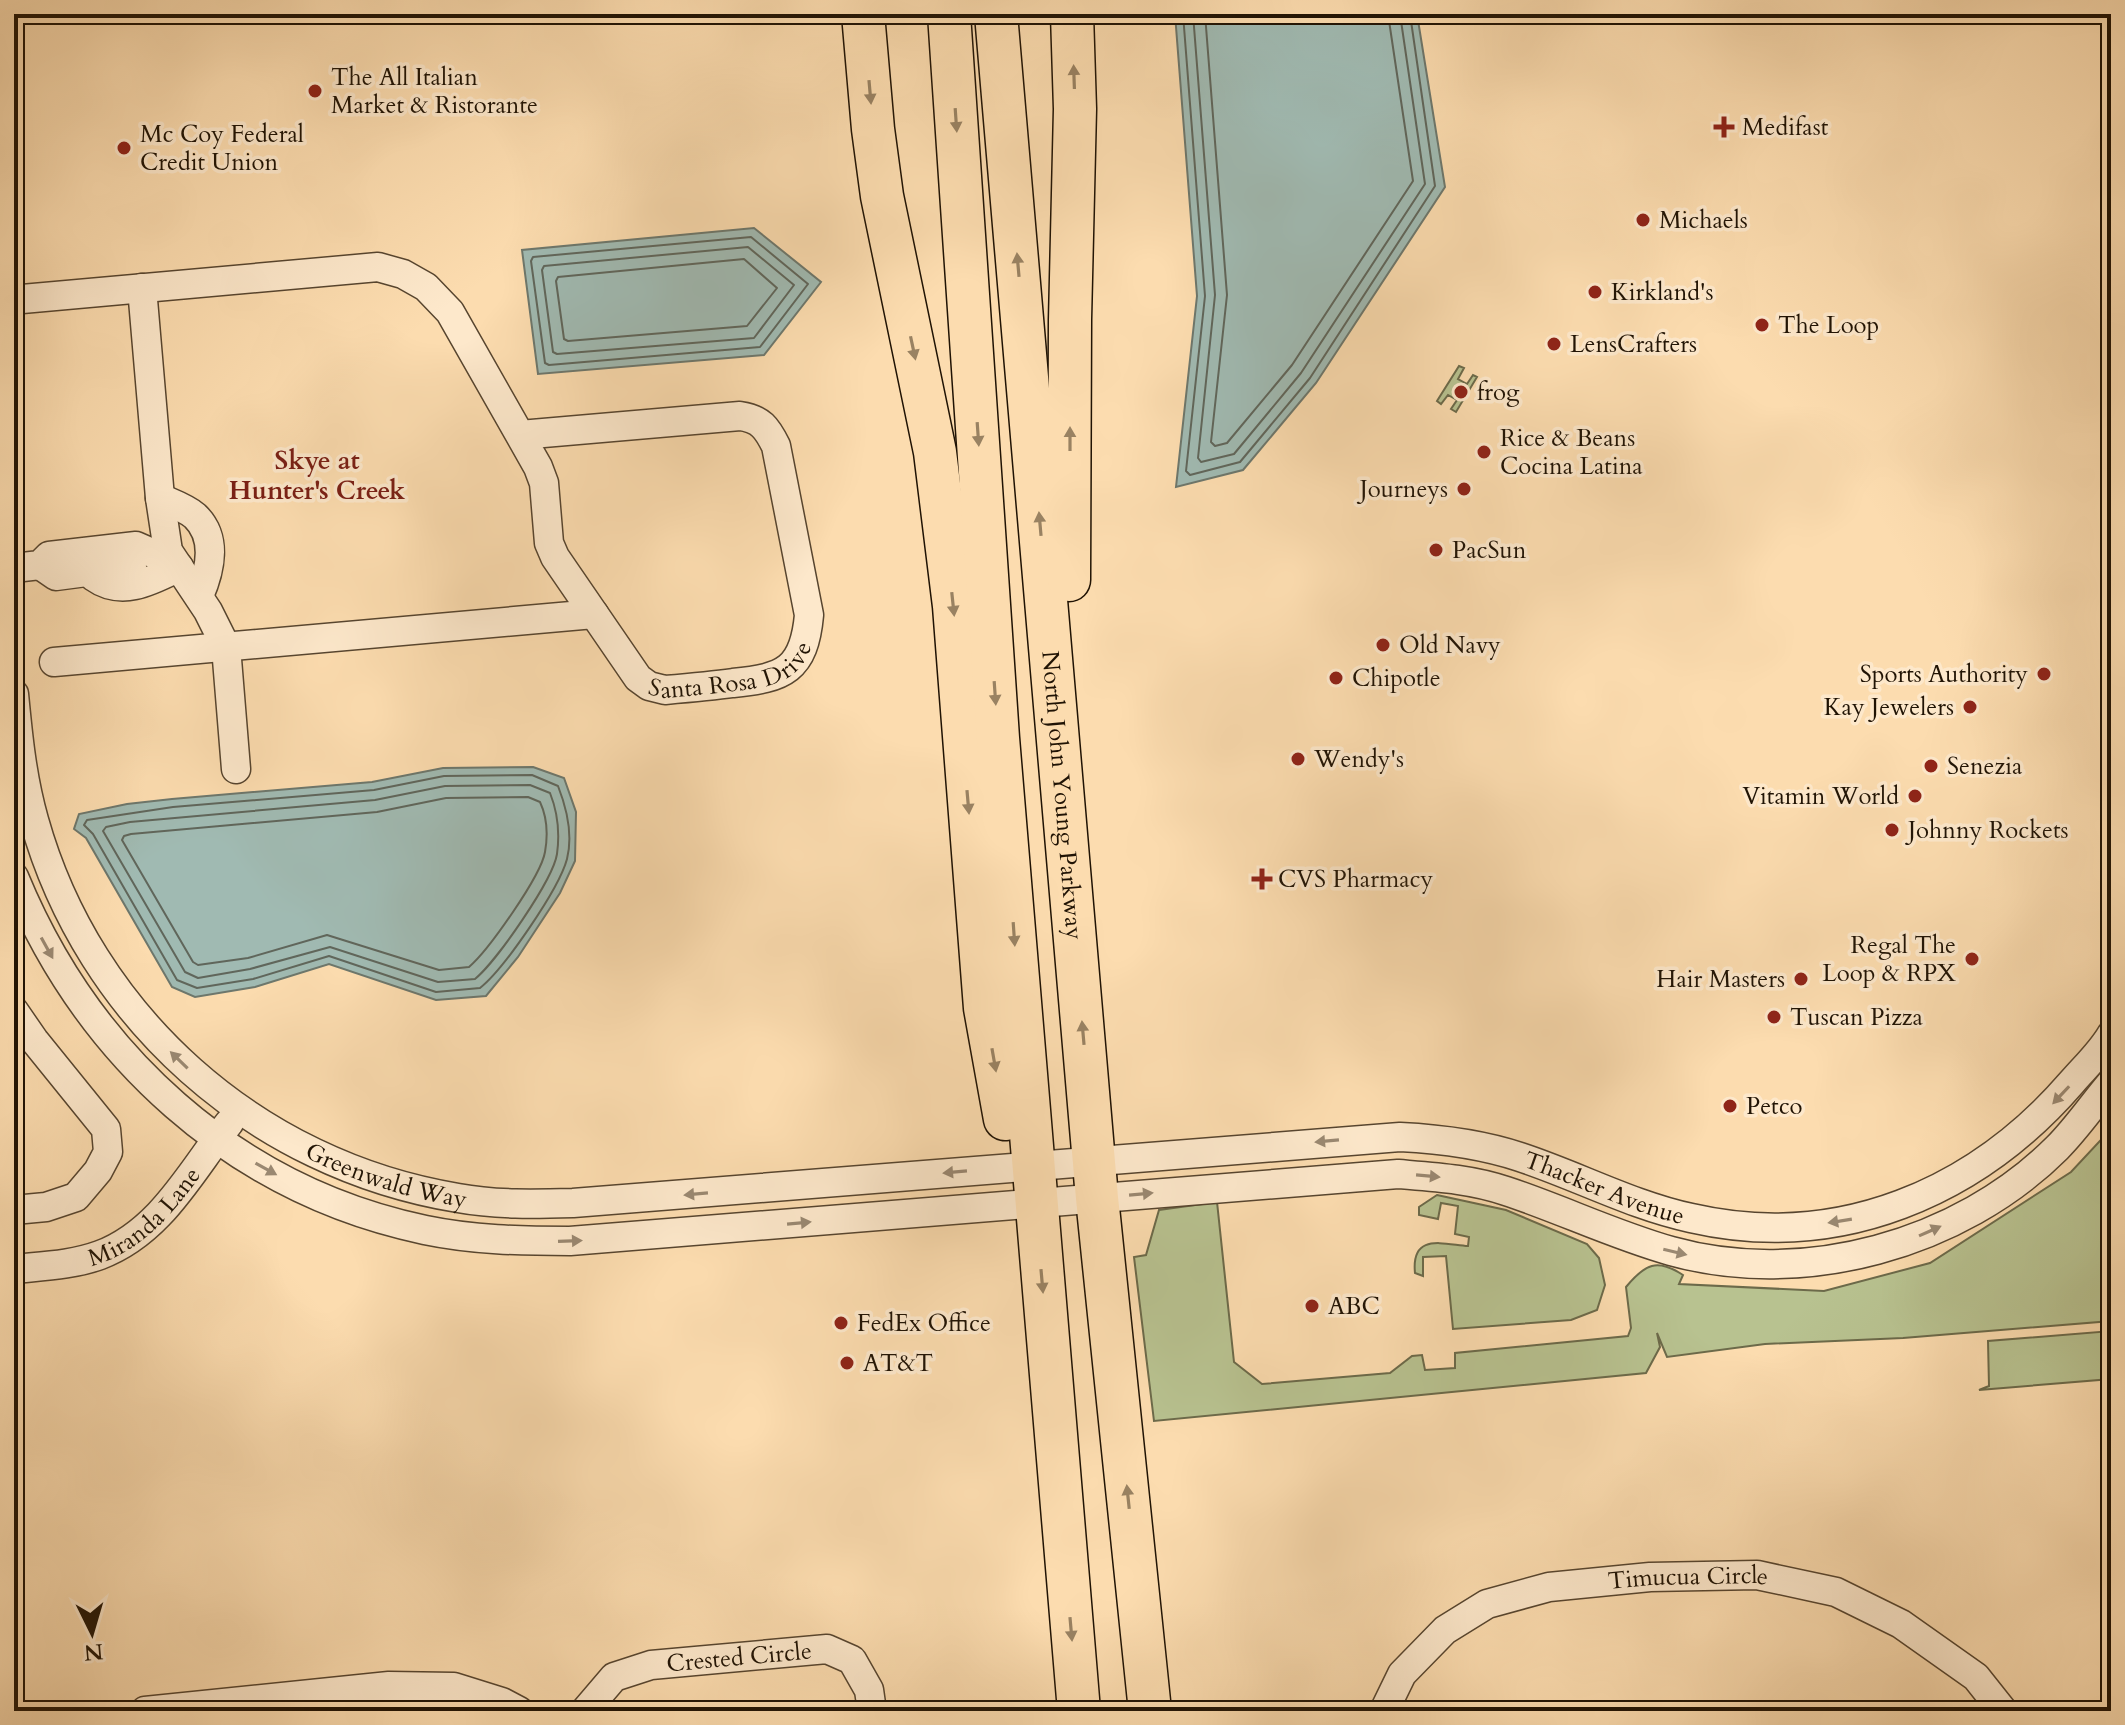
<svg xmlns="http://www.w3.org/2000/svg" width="2125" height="1725" font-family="Cardo,serif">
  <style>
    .green { fill: #b8c290; stroke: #6c6a4a; stroke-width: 2 }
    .water { fill: #a0bab2; stroke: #6d776c; stroke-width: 2 }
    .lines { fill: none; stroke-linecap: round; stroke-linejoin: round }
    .shore { stroke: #60665b; stroke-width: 2 }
    .minor-casing { stroke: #57452f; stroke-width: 31 }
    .highway-casing { stroke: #201304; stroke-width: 45 }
    .minor { stroke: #fde8cb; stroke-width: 28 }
    .highway { stroke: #fcdcaf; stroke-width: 42 }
    .oneway { fill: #998262 }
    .oneway2 { fill: #9a8871 }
    .poi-dot { fill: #8f2418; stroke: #fde8cb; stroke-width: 3 }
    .labels { text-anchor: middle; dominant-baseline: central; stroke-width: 7; stroke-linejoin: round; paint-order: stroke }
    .poi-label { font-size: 24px; fill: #201304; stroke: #fde8cb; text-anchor: start }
    .street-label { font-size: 24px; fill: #201304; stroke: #fde8cb }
    .neighbourhood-label { font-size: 26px; font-weight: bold; fill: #7a1f14; stroke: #fde8cb }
  </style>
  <rect width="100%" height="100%" fill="#fcdcaf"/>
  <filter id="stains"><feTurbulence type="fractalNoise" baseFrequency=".0025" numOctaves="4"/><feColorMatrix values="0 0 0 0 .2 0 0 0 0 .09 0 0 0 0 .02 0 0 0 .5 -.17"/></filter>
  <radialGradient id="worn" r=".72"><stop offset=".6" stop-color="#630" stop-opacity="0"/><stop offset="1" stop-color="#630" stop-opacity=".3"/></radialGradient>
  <!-- green -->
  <path class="green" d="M1459,366L1464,368L1458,379L1467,384L1473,375L1477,377L1456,412L1451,409L1457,400L1448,395L1441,404L1437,401Z
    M2111,1129V1321L1903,1338L1765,1344L1667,1357L1657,1333L1660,1347L1646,1373L1154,1421L1134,1257L1146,1255L1159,1210L1217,1202L1234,1362L1262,1384L1390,1373L1412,1356L1422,1355L1425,1370L1455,1368V1353L1628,1336L1631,1328L1626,1287C1645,1264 1657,1258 1683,1275L1679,1284L1824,1291L1930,1263L2071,1172Z
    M1437,1195L1506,1210L1587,1244L1599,1258L1605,1285L1597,1310L1571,1320L1453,1329L1446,1256L1423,1257V1276L1415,1273C1411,1233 1442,1244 1468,1246L1469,1237L1455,1234L1458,1206L1441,1203L1438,1219L1419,1215V1207Z
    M2111,1331V1379L1979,1390L1989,1386L1988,1341Z"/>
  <!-- water -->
  <path class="water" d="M1175,14H1417L1445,187L1316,383L1243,470L1176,487L1197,296Z
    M754,228L821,282L764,355L538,374L522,250Z
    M533,767L564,778L576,812L575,861L560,893L518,957L486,996L436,1000L329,964L255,987L195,997L172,987L86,838L74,829L79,814L127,804L172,799L372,782L443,768Z"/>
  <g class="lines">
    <!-- shore -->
    <path class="shore" d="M1183,14L1205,296L1186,471L1190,475L1240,462L1310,378L1435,186L1410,14
      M1193,14L1215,295L1198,458L1201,462L1234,454L1301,373L1425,184L1400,14
      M1205,14L1227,295L1211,442L1215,446L1227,443L1292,365L1413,181L1388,14
      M751,237L808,284L760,347L549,365L545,363L531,261L533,257Z
      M748,247L794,285L754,338L557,354L553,352L542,270L544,266Z
      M744,259L777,288L747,326L568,341L564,339L556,281L558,277Z
      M532,775L558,786C567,809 573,835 567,859C559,889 504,969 480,988L436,992L329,956L253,979L197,988L177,980L93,834L84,825L87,820L173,807L374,790L444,776Z
      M530,785L550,793C558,813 560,832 557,854C553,880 496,962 475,979L438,982L330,947L250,969L198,978L185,972L103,831L106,827L130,822L375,800L445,786Z
      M528,797L540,802C547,817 548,835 545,852C541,876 488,951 469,967L439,970L327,935L248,958L198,965L193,962L122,840L124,836L131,834L377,812L446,798Z"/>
    <defs>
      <g id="minor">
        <path d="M142,288L160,498L168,551L208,611L226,647L236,769"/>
        <path id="s1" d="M22,299L378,267L403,274L426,287L450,312L538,467L544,483L549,543L555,557L638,678L649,686L665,690C688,688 711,686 733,683C784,678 804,670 809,615L776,446C767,428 761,419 740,416L520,435"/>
        <path d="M160,498C171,503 186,508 195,516C218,538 210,571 199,596"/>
        <path d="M40,565L56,576L132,566"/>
        <path d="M14,568L40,565L49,556L136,546L152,553L168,551"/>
        <path d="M94,577C122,597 151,581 179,567"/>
        <path d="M54,662L594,614"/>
        <path id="s2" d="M14,694C18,736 22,778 34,820C89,1017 256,1165 458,1198C496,1205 535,1204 573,1203L1400,1137C1440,1139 1481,1144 1520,1157C1578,1176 1631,1205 1691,1218C1839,1252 1976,1193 2072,1082C2085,1067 2101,1052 2111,1035"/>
        <path d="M14,877C87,1055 234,1190 425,1230C473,1240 521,1241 570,1241L1398,1174C1434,1177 1471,1179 1506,1191C1561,1209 1614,1235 1671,1251C1803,1288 1960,1245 2057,1148C2077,1128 2093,1104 2111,1083"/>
        <path d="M14,1011L34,1040L106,1129L108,1152L98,1171L76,1197L46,1207L14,1210"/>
        <path id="s3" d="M14,1269C43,1266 73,1265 100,1255C161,1232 191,1171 229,1123"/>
        <path d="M145,1711L389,1686L454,1687L502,1702L519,1711"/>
        <path id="s4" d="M585,1711L614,1677L651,1665L827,1649L852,1660L869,1690L872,1711"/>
        <path id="s5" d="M1384,1711L1402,1674L1445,1630L1487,1604L1549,1587L1650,1577L1757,1575L1836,1592L1901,1624L1976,1677L2003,1711"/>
      </g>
      <g id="highway">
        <path d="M863,14L873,129L882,196L935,452L954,606L985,1008L1005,1119"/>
        <path d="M949,14L998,738L1079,1711"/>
        <path id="s6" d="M996,14L1097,1198L1150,1711"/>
        <path d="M1069,580L1070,320L1075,109L1072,14"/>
      </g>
    </defs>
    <!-- minor casing -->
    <use href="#minor" class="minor-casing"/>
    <!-- highway casing -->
    <use href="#highway" class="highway-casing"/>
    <!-- minor -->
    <use href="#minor" class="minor"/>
    <!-- highway -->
    <use href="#highway" class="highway"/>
  </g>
  <!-- one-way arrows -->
  <defs><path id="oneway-solid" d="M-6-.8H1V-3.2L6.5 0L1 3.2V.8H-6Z" transform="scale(2)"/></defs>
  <g class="oneway">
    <use href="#oneway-solid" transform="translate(1074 77) rotate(-92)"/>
    <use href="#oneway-solid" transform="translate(870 92) rotate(85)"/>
    <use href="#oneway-solid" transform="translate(956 120) rotate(86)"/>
    <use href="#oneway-solid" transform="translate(1018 265) rotate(-95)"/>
    <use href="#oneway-solid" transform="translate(913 348) rotate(78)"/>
    <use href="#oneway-solid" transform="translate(978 434) rotate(86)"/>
    <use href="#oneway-solid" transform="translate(1070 439) rotate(-90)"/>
    <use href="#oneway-solid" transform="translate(1040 524) rotate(-95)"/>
    <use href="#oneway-solid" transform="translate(953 604) rotate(84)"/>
    <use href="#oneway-solid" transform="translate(995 693) rotate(86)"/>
    <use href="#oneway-solid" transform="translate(968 802) rotate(85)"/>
    <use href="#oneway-solid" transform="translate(1014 934) rotate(86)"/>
    <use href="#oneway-solid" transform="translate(1083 1033) rotate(-95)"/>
    <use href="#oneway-solid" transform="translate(994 1060) rotate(80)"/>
    <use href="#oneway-solid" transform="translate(1042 1281) rotate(85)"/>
    <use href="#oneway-solid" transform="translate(1128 1497) rotate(-96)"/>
    <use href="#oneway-solid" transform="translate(1071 1629) rotate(85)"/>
  </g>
  <g class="oneway2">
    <use href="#oneway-solid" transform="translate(47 948) rotate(61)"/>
    <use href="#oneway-solid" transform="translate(179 1060) rotate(-136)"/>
    <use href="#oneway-solid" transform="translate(2061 1095) rotate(133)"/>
    <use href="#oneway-solid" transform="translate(1327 1141) rotate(175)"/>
    <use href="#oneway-solid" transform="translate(266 1169) rotate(29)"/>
    <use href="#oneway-solid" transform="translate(955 1172) rotate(175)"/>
    <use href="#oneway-solid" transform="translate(1428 1176) rotate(5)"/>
    <use href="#oneway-solid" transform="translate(696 1194) rotate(175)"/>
    <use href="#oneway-solid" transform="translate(1141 1194) rotate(-5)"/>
    <use href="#oneway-solid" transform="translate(1840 1221) rotate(171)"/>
    <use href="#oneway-solid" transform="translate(799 1223) rotate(-5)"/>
    <use href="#oneway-solid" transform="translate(1930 1231) rotate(-24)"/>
    <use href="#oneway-solid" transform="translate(570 1241) rotate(-2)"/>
    <use href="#oneway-solid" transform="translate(1675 1252) rotate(13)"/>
  </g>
  <!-- markers -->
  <g class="poi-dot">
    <circle cx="315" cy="91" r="8"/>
    <path d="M1720 115h8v8h8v8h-8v8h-8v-8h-8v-8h8z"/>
    <circle cx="124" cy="148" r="8"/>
    <circle cx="1643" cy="220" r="8"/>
    <circle cx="1595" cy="292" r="8"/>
    <circle cx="1762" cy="325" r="8"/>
    <circle cx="1554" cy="344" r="8"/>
    <circle cx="1461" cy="392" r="8"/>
    <circle cx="1484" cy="452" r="8"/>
    <circle cx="1464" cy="489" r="8"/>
    <circle cx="1436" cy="550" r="8"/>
    <circle cx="1383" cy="645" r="8"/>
    <circle cx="2044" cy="674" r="8"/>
    <circle cx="1336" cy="678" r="8"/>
    <circle cx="1970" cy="707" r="8"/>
    <circle cx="1298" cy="759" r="8"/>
    <circle cx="1931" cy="766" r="8"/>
    <circle cx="1915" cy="796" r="8"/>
    <circle cx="1892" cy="830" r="8"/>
    <path d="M1258 867h8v8h8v8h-8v8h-8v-8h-8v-8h8z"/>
    <circle cx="1972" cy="959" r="8"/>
    <circle cx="1801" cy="979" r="8"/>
    <circle cx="1774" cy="1017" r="8"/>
    <circle cx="1730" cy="1106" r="8"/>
    <circle cx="1312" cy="1306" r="8"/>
    <circle cx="841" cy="1323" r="8"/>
    <circle cx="847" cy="1363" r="8"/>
  </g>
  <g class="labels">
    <!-- poi labels -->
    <g class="poi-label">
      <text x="331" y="77">The All Italian<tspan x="331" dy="28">Market &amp; Ristorante</tspan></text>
      <text x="1742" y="127">Medifast</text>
      <text x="140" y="134">Mc Coy Federal<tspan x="140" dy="28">Credit Union</tspan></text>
      <text x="1659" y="220">Michaels</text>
      <text x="1611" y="292">Kirkland's</text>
      <text x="1778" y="325">The Loop</text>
      <text x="1570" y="344">LensCrafters</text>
      <text x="1477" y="392">frog</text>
      <text x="1500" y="438">Rice &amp; Beans<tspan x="1500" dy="28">Cocina Latina</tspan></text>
      <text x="1448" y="489" text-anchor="end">Journeys</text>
      <text x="1452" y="550">PacSun</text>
      <text x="1399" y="645">Old Navy</text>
      <text x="2028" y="674" text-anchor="end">Sports Authority</text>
      <text x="1352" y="678">Chipotle</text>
      <text x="1954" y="707" text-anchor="end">Kay Jewelers</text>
      <text x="1314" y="759">Wendy's</text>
      <text x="1947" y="766">Senezia</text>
      <text x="1899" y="796" text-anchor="end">Vitamin World</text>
      <text x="1908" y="830">Johnny Rockets</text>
      <text x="1278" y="879">CVS Pharmacy</text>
      <text x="1956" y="945" text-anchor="end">Regal The<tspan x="1956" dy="28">Loop &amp; RPX</tspan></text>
      <text x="1785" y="979" text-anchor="end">Hair Masters</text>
      <text x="1790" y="1017">Tuscan Pizza</text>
      <text x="1746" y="1106">Petco</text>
      <text x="1328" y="1306">ABC</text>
      <text x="857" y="1323">FedEx Office</text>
      <text x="863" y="1363">AT&amp;T</text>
    </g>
    <!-- street labels -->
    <g class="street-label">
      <text stroke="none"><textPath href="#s1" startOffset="962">Santa Rosa Drive</textPath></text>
      <text stroke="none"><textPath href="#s6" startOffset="784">North John Young Parkway</textPath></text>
      <text stroke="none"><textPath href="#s2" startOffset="652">Greenwald Way</textPath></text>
      <text stroke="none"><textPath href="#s2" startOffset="1884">Thacker Avenue</textPath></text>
      <text stroke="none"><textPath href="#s3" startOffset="146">Miranda Lane</textPath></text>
      <text stroke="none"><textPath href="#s5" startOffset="356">Timucua Circle</textPath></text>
      <text stroke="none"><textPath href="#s4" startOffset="172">Crested Circle</textPath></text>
    </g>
    <!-- neighbourhood labels -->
    <g class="neighbourhood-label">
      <text x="317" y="460">Skye at<tspan x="317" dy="30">Hunter's Creek</tspan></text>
    </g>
  </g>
  <!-- margin -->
  <rect width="2125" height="1725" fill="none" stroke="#fcdcaf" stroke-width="48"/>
  <rect x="16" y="16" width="2093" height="1693" fill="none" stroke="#201304" stroke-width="4"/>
  <rect x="24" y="24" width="2077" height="1677" fill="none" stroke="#201304" stroke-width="2"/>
  <!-- north arrow -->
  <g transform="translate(92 1633) rotate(175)" stroke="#fde8cb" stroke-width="6" paint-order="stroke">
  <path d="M0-6L14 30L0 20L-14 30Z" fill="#201304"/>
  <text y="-12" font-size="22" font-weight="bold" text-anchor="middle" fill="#201304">N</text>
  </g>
  <rect width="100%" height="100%" filter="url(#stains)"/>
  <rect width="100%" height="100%" fill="url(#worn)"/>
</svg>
